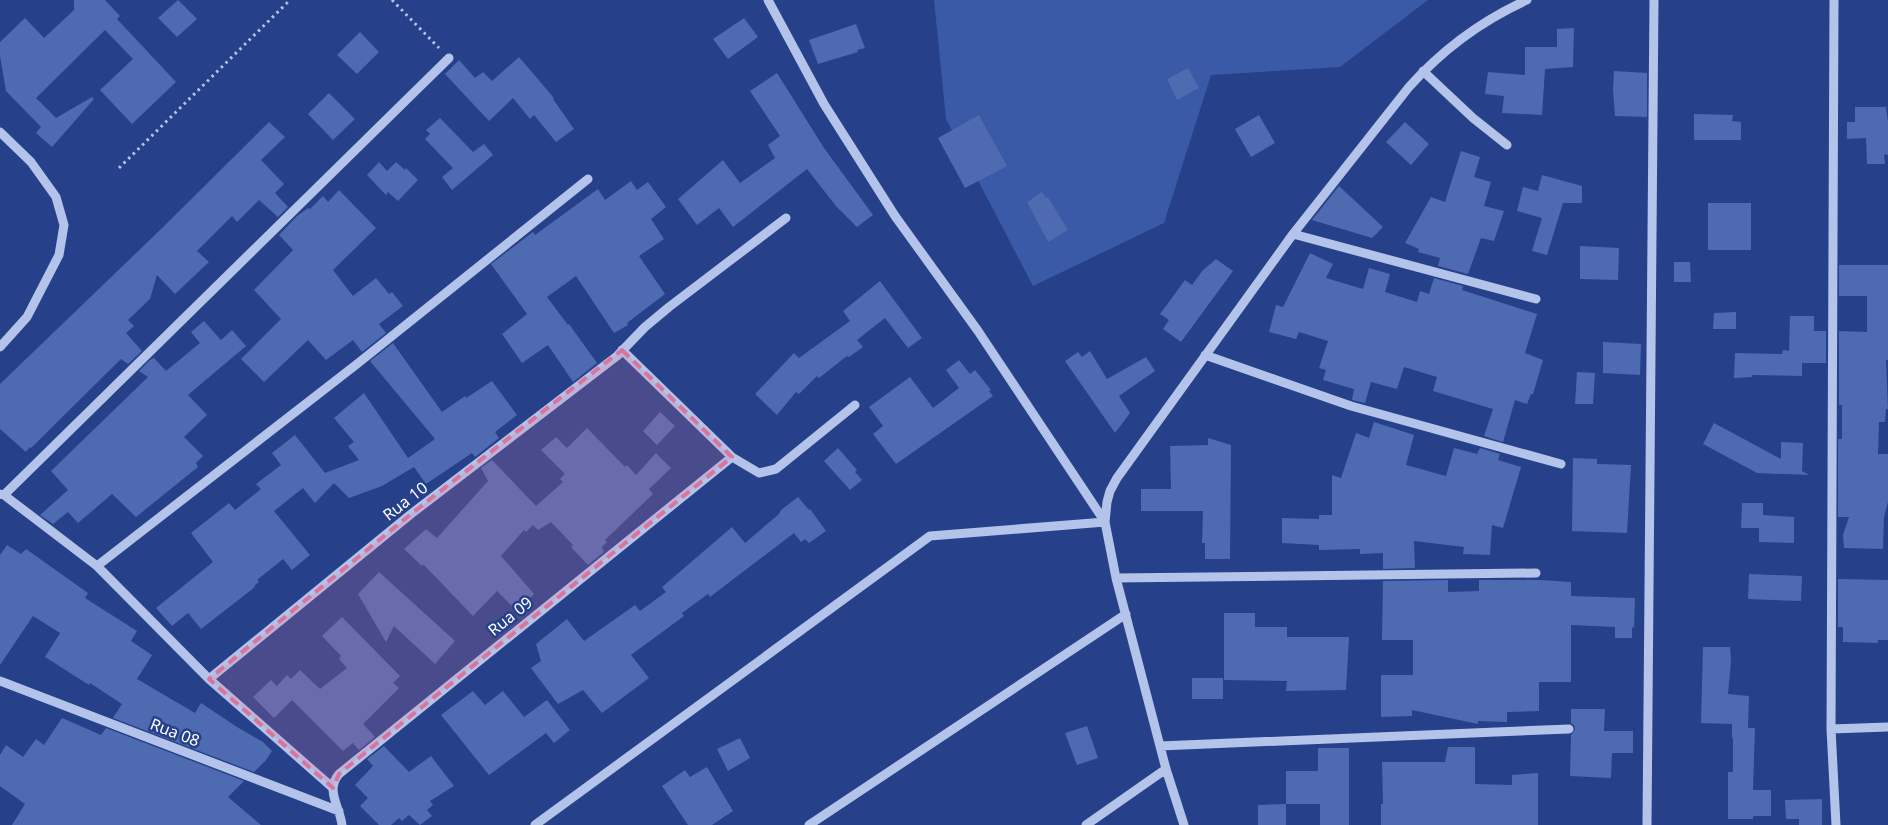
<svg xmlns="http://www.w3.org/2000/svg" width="1888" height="825" font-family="'Noto Sans',sans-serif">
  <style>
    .green { fill: #3a59a6 }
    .building { fill: #4e6ab1 }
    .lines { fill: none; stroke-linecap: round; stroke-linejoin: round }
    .path { stroke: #b3c3e9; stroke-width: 3; stroke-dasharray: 2.5 4; stroke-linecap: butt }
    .minor { stroke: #b3c3e9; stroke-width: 9 }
    .marked { fill: #da749d; fill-opacity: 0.2; stroke: #da749d; stroke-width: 4; stroke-dasharray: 10 6; stroke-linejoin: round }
    .labels { text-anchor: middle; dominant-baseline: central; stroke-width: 5; stroke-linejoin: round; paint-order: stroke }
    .street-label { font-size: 16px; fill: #fff; stroke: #26418a }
  </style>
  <rect width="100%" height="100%" fill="#26418a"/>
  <!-- green -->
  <path class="green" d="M934,0H1428L1340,67L1211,75L1164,223L1033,286L946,119Z"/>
  <!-- building -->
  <path class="building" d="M74,0H105L120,16L117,19L176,82L132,124L100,90L133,59L105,30L36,98L56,118L92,97L94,99L52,147L36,133L41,127L6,91L0,56V42L25,18L44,38L74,10Z
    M178,0L197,19L177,37L158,18Z
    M744,18L758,37L728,59L713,39Z
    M856,24L865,48L857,50L858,52L818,64L809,40Z
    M1574,28L1573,67L1545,69L1542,115L1502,113L1504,96L1485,94L1488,72L1525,75V47H1557V29Z
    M360,32L379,52L357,74L337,55Z
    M519,57L554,98L553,99L574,129L556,142L534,115L530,119L513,98L489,121L445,74L459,60L475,78L483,72L492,81Z
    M1188,68L1199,88L1177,100L1167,79Z
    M1614,71L1647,73V117L1615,116L1613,90Z
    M777,73L824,148L873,215L857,227L836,206L807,169L733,227L719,208L697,225L678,199L723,160L740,183L775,158L768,145L780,136L750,91Z
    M329,93L355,119L333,140L308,114Z
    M1855,107H1886L1888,122V155L1884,154L1885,164H1867L1866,138L1847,139V122H1855Z
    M1694,114L1733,115L1732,121L1741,122V140H1694Z
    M979,115L1007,166L965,188L938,138Z
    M1259,115L1275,143L1251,157L1235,129Z
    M440,118L473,152L484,144L493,155L452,190L442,177L453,168L425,139L430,134L426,130Z
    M269,122L285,137L261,160L284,184L275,193L288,207L278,217L259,200L237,222L232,216L197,251L209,262L175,294L157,275L150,299L128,320L134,326L126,333L142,351L128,364L121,359L31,448L30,447L26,452L0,429V384L158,232Z
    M1405,122L1429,144L1411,165L1386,142Z
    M1461,151L1480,157L1474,177L1491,182L1484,206L1504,211L1494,241L1481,238L1468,274L1438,266L1440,258L1418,252L1419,249L1405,243L1431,197L1445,202Z
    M379,162L387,171L396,162L405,170L406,168L418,180L398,201L388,192L386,195L367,175Z
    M1542,175L1582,186V203H1563L1547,255L1532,251L1542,218L1517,211L1523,187L1538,191Z
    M631,181L637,190L648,182L666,207L651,219L664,239L639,256L665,294L627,323L628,325L614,333L576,276L547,297L568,325L569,324L597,363L573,382L548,345L522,363L502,334L527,314L491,264L533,232L535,235L598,189L605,200Z
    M1339,186L1383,227L1372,238L1312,220Z
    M339,190L376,228L333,270L353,296L376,278L389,294L392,292L403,306L379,324L386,333L362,352L353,340L326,360L308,340L264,382L241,359L281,319L254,290L293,250L279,235L297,216L308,208L310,209L323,196L328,202Z
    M1042,192L1046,198L1048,197L1068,230L1048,242L1027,202Z
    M1708,203H1751V250H1708Z
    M1580,246L1619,248L1618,280L1580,279Z
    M1310,253L1333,264L1326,278L1363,289L1369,268L1390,274L1385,292L1417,302L1420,291L1429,294L1434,278L1463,286L1462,290L1537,314L1525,353L1543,360L1533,394H1531L1527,404L1515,400L1503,442L1484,436L1493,409L1433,391L1437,377L1404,367L1397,389L1371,382L1365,403L1352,400L1354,389L1323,380L1326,370L1319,368L1328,341L1299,332L1296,339L1269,332L1276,305L1283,307Z
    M1216,259L1233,271L1181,342L1163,329L1169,320L1160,314L1185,280L1192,285L1203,270Z
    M1674,262H1690L1691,282H1674Z
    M1839,265H1888V360H1886L1888,409H1886L1885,422H1879L1878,454H1888V502L1884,517L1883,549L1844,548L1843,535L1849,517H1838V439H1842V405H1839V331L1867,332V296H1839Z
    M880,281L922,338L908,348L885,318L857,340L863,347L849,357L847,356L819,378L817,376L799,394L796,392L777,415L755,394L794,353L799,358L850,321L843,311Z
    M1736,312V329H1713L1714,313Z
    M1790,316H1814V331H1826V363H1802V376L1752,375V377L1734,378L1735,353L1782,354L1783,350L1789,351Z
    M204,321L221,340L232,330L246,346L188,395L207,415L184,437L203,456L196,463L198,467L136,517L112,494L78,523L68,512L53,524L40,515L68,490L51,471L148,377L139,371L150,360L154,358L166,371L200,343L191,332Z
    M1603,342L1641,344L1640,375L1603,373Z
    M393,343L442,412L465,396L466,398L492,381L517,415L495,432L499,438L475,457L472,453L426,484L414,467L382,486L349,498L334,483L315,503L303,488L274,511L310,555L292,570L283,559L257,580L259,582L254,586L255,587L201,629L188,613L172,626L156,608L213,562L191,533L229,503L235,510L261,489L256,484L281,465L272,453L295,435L325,473L359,460L348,446L354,442L334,418L364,393L408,458L435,439L370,361Z
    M1090,351L1107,379L1146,357L1155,371L1119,396L1130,413L1115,433L1065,361L1078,352L1082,357Z
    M959,360L970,374L975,370L991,390L989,391L993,396L896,464L873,434L883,426L869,407L910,377L933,408L959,388L946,370Z
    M1577,372L1595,373L1593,404H1575Z
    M660,412L675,426L657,445L643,431Z
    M1374,422L1414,435L1406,465L1446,476L1454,448L1477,454L1480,448L1500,454L1498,460L1521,467L1503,528L1492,525L1490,555L1463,554L1464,547L1414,541L1415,568L1383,569V553L1360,554V549L1319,550V545L1282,543V518L1319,519V515H1332V475L1341,478L1356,433L1369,438Z
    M1714,423L1781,459V442L1803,443L1802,471L1809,475L1757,473L1703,444Z
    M587,428L625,467L627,465L636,475L656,453L671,468L649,489L653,494L605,540L607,542L602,547L604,552L588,565L571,547L573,545L551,522L538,530L533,525L526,532L524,530L501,556L534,594L517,611L497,591L473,616L423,564L422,566L404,549L426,529L437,538L488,481L481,468L492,460L536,506L563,482L560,479L565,474L541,450L556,437L567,448Z
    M1208,438L1231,445L1230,559H1205V543H1202L1203,511H1141V489H1171L1170,446L1208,445Z
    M838,448L857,470L855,472L862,480L850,490L824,461Z
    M1573,458L1597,459V464L1631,465L1627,533L1572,531Z
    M798,497L809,510L810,509L826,531L809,543L805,539L801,542L794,533L710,597L708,594L682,613L684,616L631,655L649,678L602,713L583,690L558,704L531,668L541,661L536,644L567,619L584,641L635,605L640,611L666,592L662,587L732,527L745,543L779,514L781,510Z
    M1742,503H1763V515L1794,517V543L1759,542V528H1741Z
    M7,545L21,554L26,549L88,593L85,598L137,631L131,641L152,655L137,679L195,713L201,703L237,727L263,742L272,751L266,760L254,772L113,718L122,704L90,683L89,685L45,657L60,633L33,616L0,665V555Z
    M379,572L455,641L435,664L394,626L386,642L358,594Z
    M1749,574L1802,576L1801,601L1748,599Z
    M1838,579L1888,580V640H1878V643L1843,642V627H1838Z
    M1448,580V592L1479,591V580H1540L1571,582V596L1635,598L1634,628L1632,627V638H1615V627L1571,625V682H1539V711L1507,712V722L1478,721V724L1412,710V716L1381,717V675H1413V640H1382L1383,581Z
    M1224,613H1255V627H1287V637H1349L1346,690L1286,691L1287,681L1224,680Z
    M342,617L400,676L393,683L399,688L363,724L375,737L359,750L353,743L343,751L292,700L274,718L253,697L271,680L277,686L287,675L291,679L300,670L320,689L347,668L339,659L341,656L322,636Z
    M1703,647H1730L1731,661L1728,694L1749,696L1748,728H1755L1753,790H1771V816H1753V819H1728V772H1733V738H1732V724L1701,723Z
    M1192,678H1223V699H1192Z
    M473,691L485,705L503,691L524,717L547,700L570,730L554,743L546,733L489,775L441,715Z
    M1571,709H1605L1604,731H1633V753H1612L1611,778L1570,776L1571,735L1575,729L1574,725L1571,723Z
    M62,718L101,735L106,728L244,781L228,797L261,825H12L25,804L0,786V755L6,745L23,757L36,739L44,745Z
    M1087,726L1098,758L1077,765L1065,733Z
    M740,738L750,758L728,771L717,749Z
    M384,746L409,772L431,756L454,786L430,801L433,805L427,810L432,816L420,825L409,815L402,821L399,818L391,825H379L360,806L368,798L355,785L373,766L367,759Z
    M1448,747H1475V784L1512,785V775L1538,773V825H1381V804H1383L1382,762H1445Z
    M1318,748H1349V825H1320V804H1286V771H1318Z
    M707,767L733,811L712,825H688L662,786L685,770L690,777Z
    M1822,799V825H1799V819H1786L1785,800Z
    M1286,804V825H1258V805Z"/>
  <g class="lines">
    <!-- path -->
    <path class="path" d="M392,0L439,48
      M119,168L290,0"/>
    <!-- minor -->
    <path class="minor" d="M1834,0L1831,729L1836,825
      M1423,71L1473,118L1507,145
      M0,132L31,162L56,197L64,225L59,255L27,317L0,347
      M1293,234L1536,299
      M622,350L732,457L759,473L776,469L855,405
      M1205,355L1351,406L1561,464
      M0,494L4,495L97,566L209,679L333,788
      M4,495L449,58
      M97,566L357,364L588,179
      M1116,578L1536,573
      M209,679L411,514L617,356L645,327L669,307L786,218
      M0,681L339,811
      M1831,729L1888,727
      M1160,746L1569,729
      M342,825C340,807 325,790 339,774L732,457
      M535,825L930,536L1105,522L978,331L895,216L824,104L768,0
      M809,825L1126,614
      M1086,825L1166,769
      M1184,825L1166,769L1116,578L1105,522L1107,502L1110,491L1117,478L1293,234L1409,87C1442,50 1483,20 1527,0
      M1647,825L1654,0"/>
  </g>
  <!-- marked area -->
  <path class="marked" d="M622,350L732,457L339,774L333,788L209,679L411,514Z"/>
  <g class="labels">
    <!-- street labels -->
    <g class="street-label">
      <text transform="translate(405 501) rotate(-38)">Rua 10</text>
      <text transform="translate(510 616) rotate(-39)">Rua 09</text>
      <text transform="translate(175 732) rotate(21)">Rua 08</text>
    </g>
  </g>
</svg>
